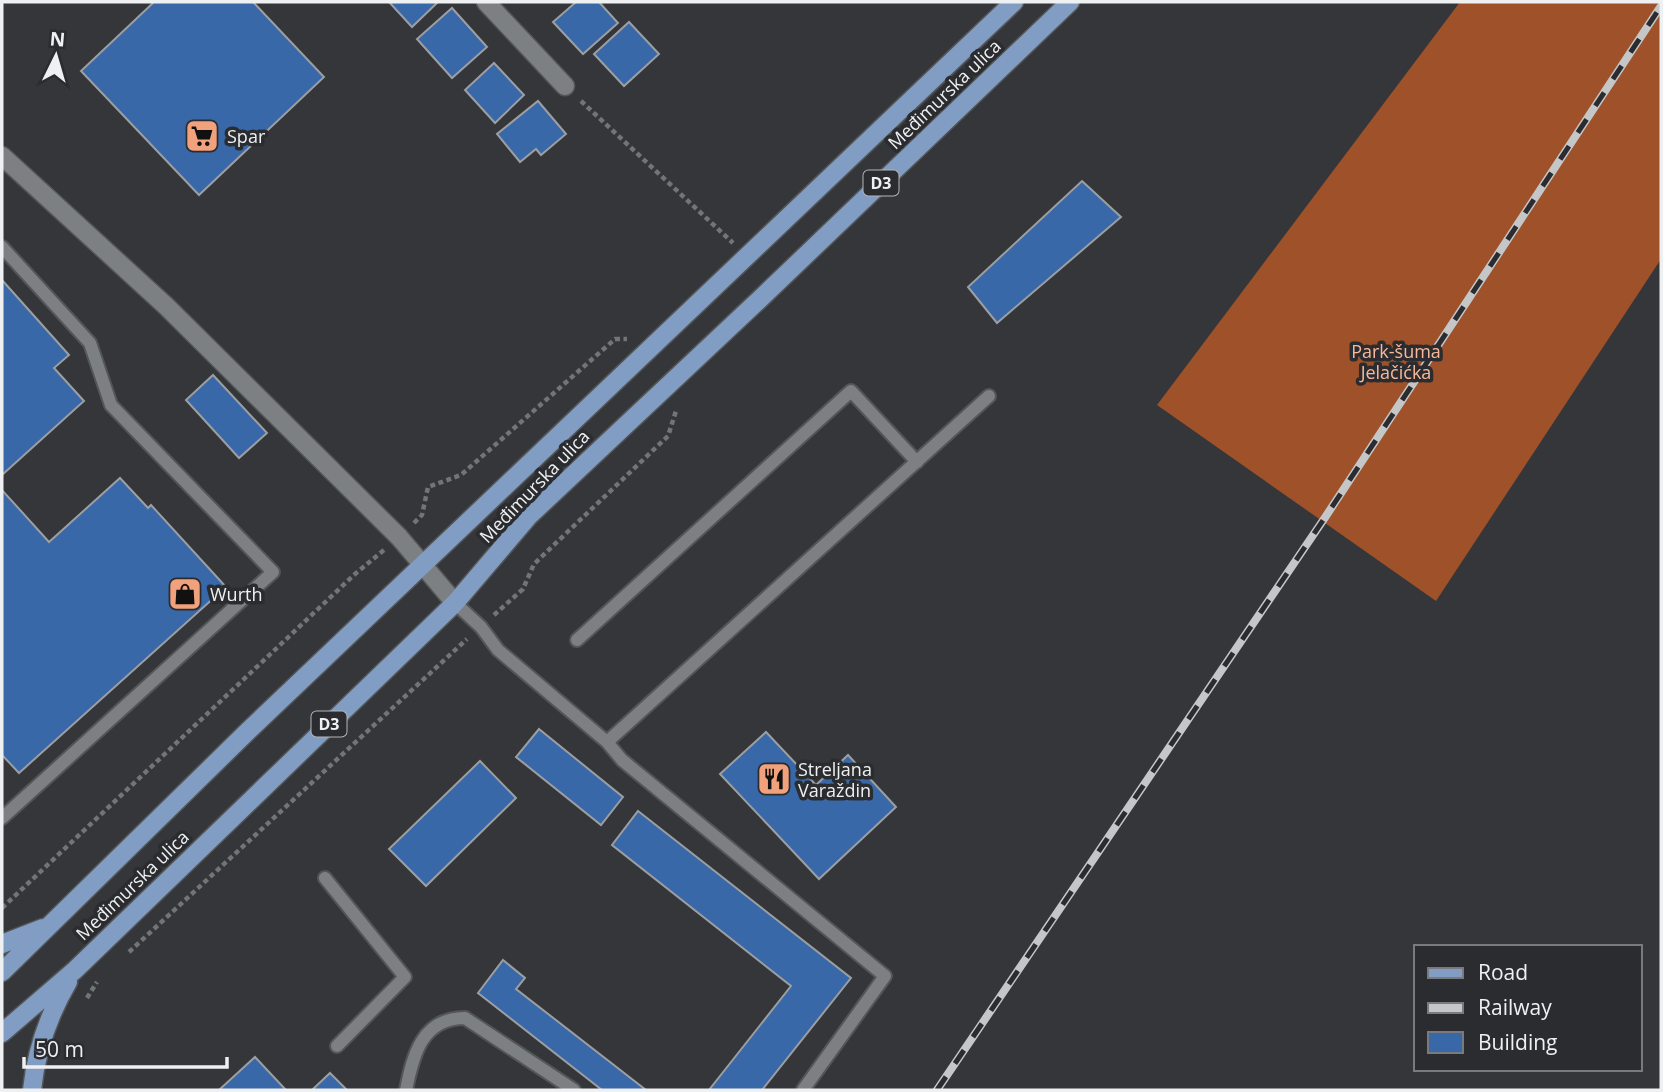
<svg xmlns="http://www.w3.org/2000/svg" width="1663" height="1092" font-family="'Open Sans',sans-serif">
  <style>
    .forest { fill: #9f522a }
    .building { fill: #3968a8; stroke: #9c9ea2; stroke-width: 2 }
    .lines { fill: none; stroke-linecap: round; stroke-linejoin: round }
    .lane-casing { stroke: #535557; stroke-width: 16 }
    .street-casing { stroke: #535557; stroke-width: 21 }
    .primary-casing { stroke: #535557; stroke-width: 21 }
    .path { stroke: #737477; stroke-width: 4.5; stroke-dasharray: 5 3.5; stroke-linecap: butt }
    .lane { stroke: #7d8083; stroke-width: 12 }
    .street { stroke: #7d8083; stroke-width: 18 }
    .primary { stroke: #819dc3; stroke-width: 18 }
    .rail-casing { stroke: #c5c6c8; stroke-width: 8 }
    .rail { stroke: #2a2c2f; stroke-width: 5; stroke-dasharray: 16; stroke-linecap: butt }
    .labels { text-anchor: middle; dominant-baseline: central; stroke-width: 7; stroke-linejoin: round; paint-order: stroke }
    .shield { fill: #2a2c2f; stroke: #b4b5b8; stroke-width: 2 }
    .shield-label { font-size: 16px; font-weight: bold; fill: #eff0f2 }
    .street-label { font-size: 18px; fill: #eff0f2; stroke: #2a2c2f }
    .poi-label { font-size: 18px; fill: #eff0f2; stroke: #2a2c2f; text-anchor: start }
    .park-label { font-size: 18px; fill: #f9b899; stroke: #2a2c2f }
  </style>
  <rect width="100%" height="100%" fill="#343639"/>
  <!-- forest -->
  <path class="forest" d="M1460,2H1661V259L1436,601L1157,405Z"/>
  <!-- building -->
  <path class="building" d="M154,2H253L324,77L199,195L81,71Z
    M389,2H438L412,27Z
    M576,2H599L618,23L583,54L553,22Z
    M452,8L487,47L452,78L417,39Z
    M629,22L659,54L624,86L594,54Z
    M494,63L524,95L495,123L465,90Z
    M538,101L566,134L541,155L536,149L520,162L497,134Z
    M1082,181L1121,217L997,323L968,287Z
    M2,280L69,355L54,368L84,401L2,475Z
    M213,375L267,433L239,458L186,400Z
    M120,478L148,508L151,505L226,587L19,773L2,755V490L49,542Z
    M539,729L623,797L601,825L516,757Z
    M766,732L816,785L848,755L896,807L819,879L720,774Z
    M480,761L516,798L426,886L389,849Z
    M638,811L851,978L762,1090H709L791,986L612,845Z
    M503,960L525,978L516,989L646,1090H602L478,993Z
    M255,1057L286,1090H219Z
    M330,1073L347,1090H312Z"/>
  <g class="lines">
    <defs>
      <path id="lane" d="M2,247L90,343L111,405L273,572L2,818
        M455,603L481,627L498,650L607,742L622,760L885,976L803,1090
        M577,640L851,391L917,462
        M607,742L989,396
        M325,878L405,977L337,1046
        M406,1090C413,1055 422,1018 465,1018L574,1090"/>
      <path id="street" d="M486,2L565,86
        M2,156L166,306L399,537L455,603"/>
      <path id="primary" d="M2,944L43,928
        M2,972L248,731L1014,2
        M2,1033L75,970L455,603L529,516L761,298L1070,2
        M32,1090C36,1052 48,1016 68,982"/>
    </defs>
    <!-- lane casing -->
    <use href="#lane" class="lane-casing"/>
    <!-- street casing -->
    <use href="#street" class="street-casing"/>
    <!-- primary casing -->
    <use href="#primary" class="primary-casing"/>
    <!-- path -->
    <path class="path" d="M581,101L733,243
      M414,523L422,515L428,487L461,475L615,339H627
      M494,615L523,589L534,564L668,436L676,411
      M2,908L355,574L384,550
      M129,952L467,639
      M87,998L97,982"/>
    <!-- lane -->
    <use href="#lane" class="lane"/>
    <!-- street -->
    <use href="#street" class="street"/>
    <!-- primary -->
    <use href="#primary" class="primary"/>
    <defs>
      <path id="rail" d="M937,1090L1326,516L1661,6"/>
    </defs>
    <!-- rail casing -->
    <use href="#rail" class="rail-casing"/>
    <!-- rail -->
    <use href="#rail" class="rail"/>
  </g>
  <!-- icons -->
  <defs>
    <symbol id="supermarket-square" viewBox="-11 -11 22 22"><rect x="-9" y="-9" width="18" height="18" rx="4" fill="#f1a17b" stroke="#2a2c2f"/><path d="M-6-5.5h2.5l.6 2H6L4.5 2H-2.5L-4.4-4H-6ZM-1.5 3.2a1.3 1.3 0 1 0 .1 0ZM3 3.2a1.3 1.3 0 1 0 .1 0Z" fill="#111"/></symbol>
    <symbol id="shop-square" viewBox="-11 -11 22 22"><rect x="-9" y="-9" width="18" height="18" rx="4" fill="#f1a17b" stroke="#2a2c2f"/><path d="M-5-2.5h2.3a2.7 3.5 0 0 1 5.4 0H5L5.5 6h-11ZM-1.5-2.5h3a1.5 2.3 0 0 0-3 0Z" fill="#111"/></symbol>
    <symbol id="restaurant-square" viewBox="-11 -11 22 22"><rect x="-9" y="-9" width="18" height="18" rx="4" fill="#f1a17b" stroke="#2a2c2f"/><path d="M-5-6h1v4h1v-4h1v4h1v-4h1v5L-1.5 .5V6h-2V.5L-5-1ZM5-6V6H3V1.5H1.5Q1.5-4 5-6Z" fill="#111"/></symbol>
  </defs>
  <g fill-rule="evenodd">
    <use href="#supermarket-square" x="183" y="117" width="38" height="38"/>
    <use href="#shop-square" x="166" y="575" width="38" height="38"/>
    <use href="#restaurant-square" x="755" y="760" width="38" height="38"/>
  </g>
  <g class="labels">
    <!-- shield labels -->
    <g class="shield">
      <rect x="863.5" y="170.5" width="35" height="25" rx="5"/>
      <rect x="311.5" y="711.5" width="35" height="25" rx="5"/>
    </g>
    <g class="shield-label">
      <text x="881" y="183">D3</text>
      <text x="329" y="724">D3</text>
    </g>
    <!-- street labels -->
    <g class="street-label">
      <text transform="translate(944 94) rotate(-44)">Međimurska ulica</text>
      <text transform="translate(534 486) rotate(-46)">Međimurska ulica</text>
      <text transform="translate(132 885) rotate(-44)">Međimurska ulica</text>
    </g>
    <!-- poi labels -->
    <g class="poi-label">
      <text x="227" y="136">Spar</text>
      <text x="210" y="594">Wurth</text>
      <text x="798" y="769">Streljana<tspan x="798" dy="21">Varaždin</tspan></text>
    </g>
    <!-- park labels -->
    <g class="park-label">
      <text x="1396" y="351">Park-šuma<tspan x="1396" dy="21">Jelačićka</tspan></text>
    </g>
  </g>
  <!-- border -->
  <rect width="1663" height="1092" fill="none" stroke="#eff0f2" stroke-width="7"/>
  <!-- legend -->
  <rect x="1414" y="945" width="228" height="126" fill="#2a2c2f" stroke="#797a7d" stroke-width="2"/>
  <rect x="1428" y="968" width="35" height="10" fill="#819dc3" stroke="#797a7d" stroke-width="2"/>
  <text x="1478" y="980" font-size="21" fill="#eff0f2">Road</text>
  <rect x="1428" y="1003" width="35" height="10" fill="#c5c6c8" stroke="#797a7d" stroke-width="2"/>
  <text x="1478" y="1015" font-size="21" fill="#eff0f2">Railway</text>
  <rect x="1428" y="1032" width="35" height="21" fill="#3968a8" stroke="#797a7d" stroke-width="2"/>
  <text x="1478" y="1050" font-size="21" fill="#eff0f2">Building</text>
  <!-- north arrow -->
  <g transform="translate(56 56) rotate(5)" stroke="#2a2c2f" stroke-width="5" paint-order="stroke">
  <path d="M0-5L12 26L0 18L-12 26Z" fill="#eff0f2"/>
  <text y="-10" font-size="19" font-weight="bold" text-anchor="middle" fill="#eff0f2">N</text>
  </g>
  <!-- scale -->
  <path d="M24 1057v10h203v-10" fill="none" stroke="#eff0f2" stroke-width="3.5"/>
  <text x="35" y="1057" font-size="21" fill="#eff0f2" stroke="#2a2c2f" stroke-width="5" paint-order="stroke">50 m</text>
</svg>
